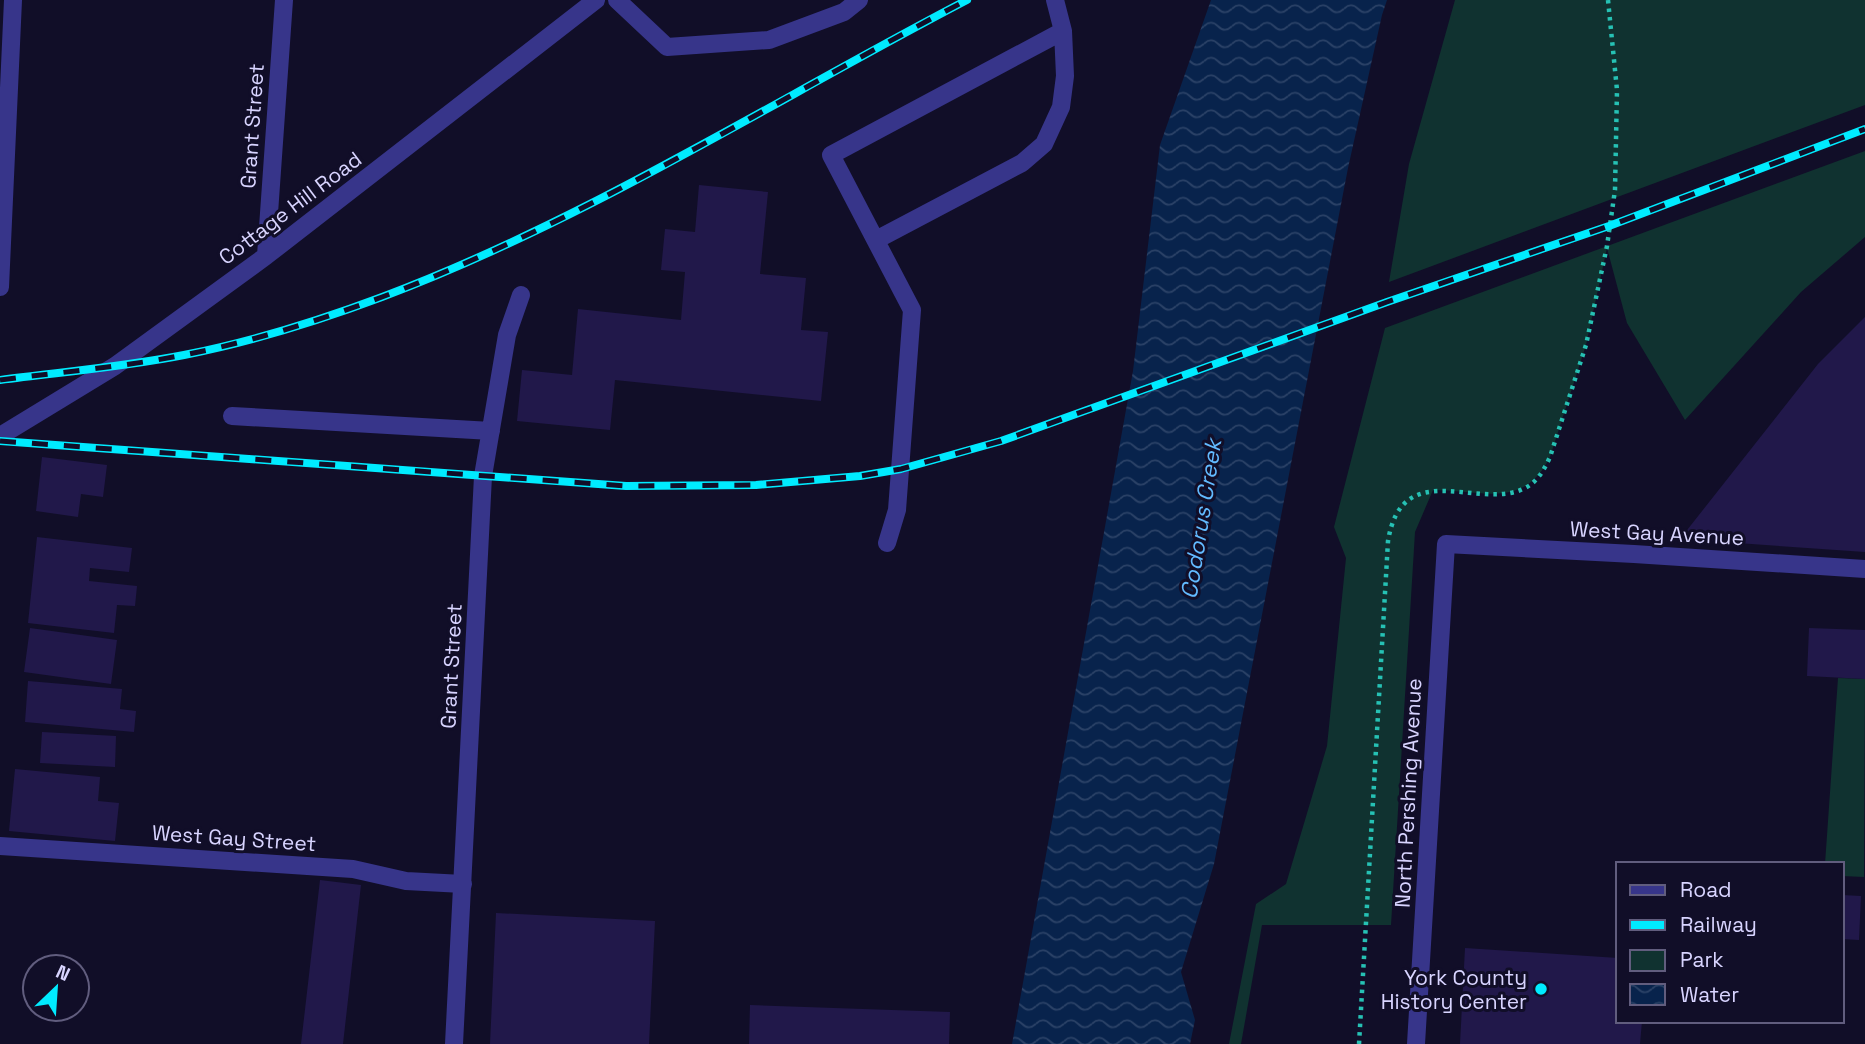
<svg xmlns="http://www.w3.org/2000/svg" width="1865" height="1044" font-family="'Space Grotesk',sans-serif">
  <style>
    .green { fill: #103230 }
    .water { fill: url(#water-waves) }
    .building { fill: #21184a }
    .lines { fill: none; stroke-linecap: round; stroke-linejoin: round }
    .path { stroke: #26c1b4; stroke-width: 4.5; stroke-dasharray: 3.5 5; stroke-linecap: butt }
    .minor { stroke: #37358a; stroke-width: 18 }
    .rail-casing { stroke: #00ebff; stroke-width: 8 }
    .rail { stroke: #110e28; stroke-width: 5; stroke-dasharray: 16; stroke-linecap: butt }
    .poi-dot { fill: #00ebff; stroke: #110e28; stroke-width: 2.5 }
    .labels { text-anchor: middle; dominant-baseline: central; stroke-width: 6; stroke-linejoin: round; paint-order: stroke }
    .street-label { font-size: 21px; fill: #d8d4ff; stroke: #110e28 }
    .poi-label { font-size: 21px; fill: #d8d4ff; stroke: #110e28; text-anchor: end }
    .water-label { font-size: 23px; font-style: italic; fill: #62baff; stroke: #110e28 }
  </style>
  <defs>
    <pattern id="water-waves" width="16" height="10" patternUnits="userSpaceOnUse" patternTransform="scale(1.75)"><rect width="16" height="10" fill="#08234c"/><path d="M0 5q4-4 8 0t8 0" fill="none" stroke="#2b4267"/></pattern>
  </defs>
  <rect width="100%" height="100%" fill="#110e28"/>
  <!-- green -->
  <path class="green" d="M1455,0H1865V105L1389,282L1409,164Z
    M1865,151V237L1801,292L1685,420L1627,323L1607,248L1586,345L1550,457C1524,510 1481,490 1433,490L1415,532L1391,925H1262L1241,1044H1229L1256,904L1286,884L1327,746L1346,558L1334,527L1385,328Z
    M1838,678L1865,679L1864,877L1842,876V864H1825Z"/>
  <!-- water -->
  <path class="water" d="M1211,0H1387L1382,15L1348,168L1214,864L1181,972L1195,1020L1190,1044H1012L1133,371L1160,145Z"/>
  <!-- building -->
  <path class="building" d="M699,185L768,192L760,274L806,278L801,330L828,332L821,401L615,380L610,430L517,421L522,370L572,375L578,309L681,320L685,272L661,270L665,229L695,232Z
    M1865,317V552L1680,539L1818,364Z
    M42,457L107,465L103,497L81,494L78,517L36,511Z
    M37,537L132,548L129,572L90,568L89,581L137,586L135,606L117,605L114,633L28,623Z
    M30,628L117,640L111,684L24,672Z
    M1809,628L1865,630V679L1807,676Z
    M28,681L122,689L120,709L136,711L134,732L25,722Z
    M42,732L116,736L115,767L40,763Z
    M15,769L100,777L98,801L119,803L115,841L9,831Z
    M320,880L361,885L343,1044H301Z
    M1842,895L1861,896L1859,940L1842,939Z
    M496,913L655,921L649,1044H490Z
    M1465,948L1618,958V1021H1642L1640,1044H1460Z
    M750,1005L950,1012L949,1044H749Z"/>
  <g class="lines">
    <!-- path -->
    <path class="path" d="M1359,1044L1388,541C1402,456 1477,510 1523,489C1537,483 1544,470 1550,457L1586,345L1607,246L1615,190L1617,90L1608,0"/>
    <!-- minor -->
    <path class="minor" d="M617,0L667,47L769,40L844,12L859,0
      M876,240L1022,163L1044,144L1061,107L1065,76L1063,31
      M266,256L284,0
      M0,287L13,0
      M232,416L491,431
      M0,436L115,366L266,256L596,0
      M887,543L897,510L912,310L831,155L1063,31L1055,0
      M0,846L353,869L406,881L463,884
      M454,1044L483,476L507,335L521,295
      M1416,1044L1446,544L1634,554L1865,569"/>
    <defs>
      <path id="rail" d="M0,380C61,372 123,367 184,355C250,342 318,321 382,297C587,220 773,101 967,0
        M0,441L626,486L756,485L860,476L901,469L1001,441L1387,302L1609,226L1865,129"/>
    </defs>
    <!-- rail casing -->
    <use href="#rail" class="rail-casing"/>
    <!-- rail -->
    <use href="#rail" class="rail"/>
  </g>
  <!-- markers -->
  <circle class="poi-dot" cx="1541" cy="989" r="7"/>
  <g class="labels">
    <!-- street labels -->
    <g class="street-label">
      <text transform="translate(252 126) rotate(-86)">Grant Street</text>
      <text transform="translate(290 208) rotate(-37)">Cottage Hill Road</text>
      <text transform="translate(1657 533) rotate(3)">West Gay Avenue</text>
      <text transform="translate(451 666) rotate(-87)">Grant Street</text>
      <text transform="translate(1408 793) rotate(-87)">North Pershing Avenue</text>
      <text transform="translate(234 838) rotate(4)">West Gay Street</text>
    </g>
    <!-- poi labels -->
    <g class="poi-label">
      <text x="1527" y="977">York County<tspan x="1527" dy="24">History Center</tspan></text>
    </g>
    <!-- water labels -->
    <g class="water-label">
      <text transform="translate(1201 519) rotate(-81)">Codorus Creek</text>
    </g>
  </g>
  <!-- legend -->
  <rect x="1616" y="862" width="228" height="161" fill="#110e28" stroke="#615d7e" stroke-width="2"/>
  <rect x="1630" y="885" width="35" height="10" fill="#37358a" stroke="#615d7e" stroke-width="2"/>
  <text x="1680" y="897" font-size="21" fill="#d8d4ff">Road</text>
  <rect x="1630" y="920" width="35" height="10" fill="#00ebff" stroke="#615d7e" stroke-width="2"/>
  <text x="1680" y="932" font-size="21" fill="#d8d4ff">Railway</text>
  <rect x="1630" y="950" width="35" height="21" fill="#103230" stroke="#615d7e" stroke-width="2"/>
  <text x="1680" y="967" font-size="21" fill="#d8d4ff">Park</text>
  <rect x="1630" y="984" width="35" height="21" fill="url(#water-waves)" stroke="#615d7e" stroke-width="2"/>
  <text x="1680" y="1002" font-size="21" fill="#d8d4ff">Water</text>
  <!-- north arrow -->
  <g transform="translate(56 988) rotate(25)"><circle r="33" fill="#110e28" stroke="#615d7e" stroke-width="2"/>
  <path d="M0-5L12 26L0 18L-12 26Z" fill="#00ebff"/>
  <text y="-10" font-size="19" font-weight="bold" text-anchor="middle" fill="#d8d4ff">N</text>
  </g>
</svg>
